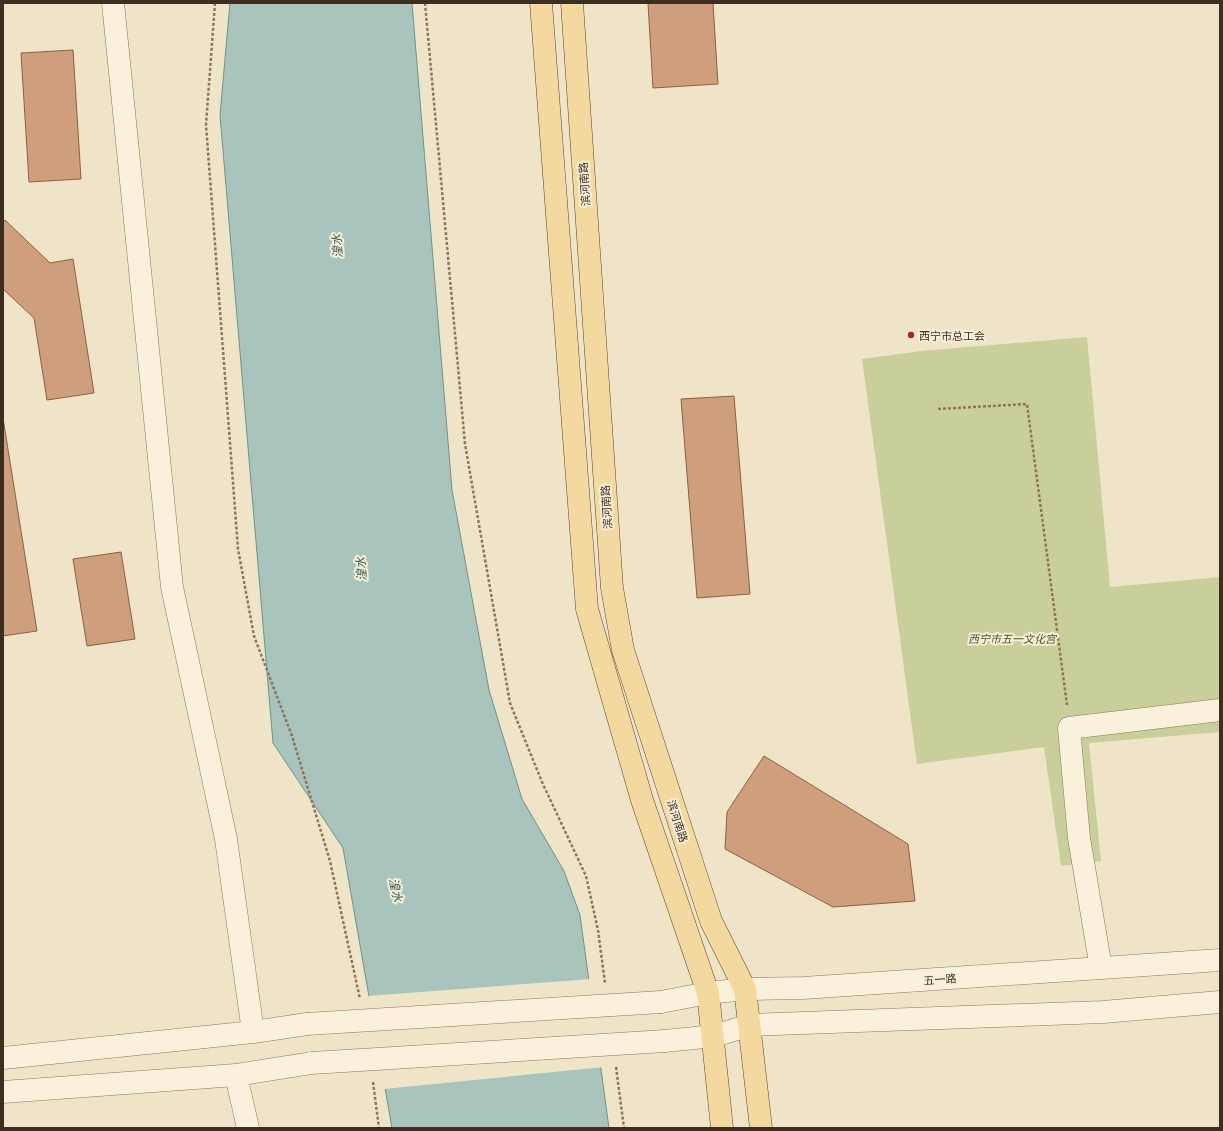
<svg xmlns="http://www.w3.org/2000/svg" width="1223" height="1131" font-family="'Noto Serif','Noto Sans SC',serif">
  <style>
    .green { fill: #c9cf9b }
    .water { fill: #a9c4bc; stroke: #6f938a }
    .pier { fill: #f0e4c8 }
    .building { fill: #cf9f7d; stroke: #8d5f41 }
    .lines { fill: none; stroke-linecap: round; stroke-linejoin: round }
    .minor-casing { stroke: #8d765c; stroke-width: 23 }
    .major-casing { stroke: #5b4430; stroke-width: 23 }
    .path { stroke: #8d765c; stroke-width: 2.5; stroke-dasharray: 3 2; stroke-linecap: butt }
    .minor { stroke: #faf1dc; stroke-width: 22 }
    .major { stroke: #f3d9a0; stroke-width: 22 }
    .minor-bridge-casing { stroke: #8d765c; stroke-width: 23; stroke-linecap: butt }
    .minor-bridge { stroke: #faf1dc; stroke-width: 22 }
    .poi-dot { fill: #9e2a2b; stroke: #f7eed8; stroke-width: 1.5 }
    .labels { text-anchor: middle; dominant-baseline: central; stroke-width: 4; stroke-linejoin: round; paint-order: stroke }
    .street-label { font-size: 11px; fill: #3d2e20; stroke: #f7eed8 }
    .poi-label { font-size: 11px; fill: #3d2e20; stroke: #f7eed8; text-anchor: start }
    .park-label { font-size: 11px; font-style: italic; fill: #4d5a26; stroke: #f7eed8 }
    .water-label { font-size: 12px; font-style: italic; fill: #2f5d5a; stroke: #f7eed8 }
  </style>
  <rect width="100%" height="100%" fill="#f0e4c8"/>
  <!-- green -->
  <path class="green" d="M1087,337L1110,587L1220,577V732L1089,743L1101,861L1061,866L1044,747L917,764L862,359L921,351Z"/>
  <!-- water -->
  <path class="water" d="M230,3H412L452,490L489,690L522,799L564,871L580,915L609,1128H392L343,848L273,743L220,115Z"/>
  <!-- pier -->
  <path class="pier" d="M591,979L604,1067L384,1089L368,996Z"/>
  <!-- building -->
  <path class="building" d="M648,3H713L718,84L653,88Z
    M73,50L81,179L29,182L21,53Z
    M5,220L50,263L73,259L94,393L47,400L34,318L3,289V223Z
    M734,396L750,594L697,598L681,399Z
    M3,418L37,631L3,636Z
    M121,552L135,639L87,646L73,559Z
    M764,756L908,844L915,901L833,907L725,849L727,812Z"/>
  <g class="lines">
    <defs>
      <path id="minor" d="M113,3L172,587L226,839L253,1032
        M1101,968L1079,838L1069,728L1220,710
        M661,1002L708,993L745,989L803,988L1220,960
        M665,1041L714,1036L750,1025L1103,1012L1220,1002
        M3,1058L253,1032L307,1024
        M236,1075L248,1128
        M3,1092L236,1075L312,1063"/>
      <path id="major" d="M541,3L587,609L642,800L708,993L722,1128
        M572,3L612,588L623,650L711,921L745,989L761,1128"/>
    </defs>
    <!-- minor casing -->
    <use href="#minor" class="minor-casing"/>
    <!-- major casing -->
    <use href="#major" class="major-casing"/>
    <!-- path -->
    <path class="path" d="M215,3L206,125L238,549L254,636L292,736L330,861L360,999
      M425,3L465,444L510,703L542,782L586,876L598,930L605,983
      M938,409L1027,404L1067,705
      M616,1067L624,1128
      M373,1082L379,1128"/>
    <!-- minor -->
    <use href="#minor" class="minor"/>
    <!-- major -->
    <use href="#major" class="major"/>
    <defs>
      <path id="minor-bridge" d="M307,1024L661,1002
        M312,1063L665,1041"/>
    </defs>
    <!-- minor-bridge casing -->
    <use href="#minor-bridge" class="minor-bridge-casing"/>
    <!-- minor-bridge -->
    <use href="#minor-bridge" class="minor-bridge"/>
  </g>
  <!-- markers -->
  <circle class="poi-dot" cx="911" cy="335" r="4"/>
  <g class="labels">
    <!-- street labels -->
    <g class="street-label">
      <text transform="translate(584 184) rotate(-94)">滨河南路</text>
      <text transform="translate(606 507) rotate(-94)">滨河南路</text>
      <text transform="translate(678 821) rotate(72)">滨河南路</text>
      <text transform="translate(940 979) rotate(-4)">五一路</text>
    </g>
    <!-- poi labels -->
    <g class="poi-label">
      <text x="919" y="335">西宁市总工会</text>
    </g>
    <!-- park labels -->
    <g class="park-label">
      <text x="1012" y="638">西宁市五一文化宫</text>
    </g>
    <!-- water labels -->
    <g class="water-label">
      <text transform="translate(337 246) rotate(-94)">湟水</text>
      <text transform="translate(361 569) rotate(-94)">湟水</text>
      <text transform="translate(396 890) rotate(77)">湟水</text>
    </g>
  </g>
  <!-- border -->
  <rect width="1223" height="1131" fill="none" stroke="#3d2e20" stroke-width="8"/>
</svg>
